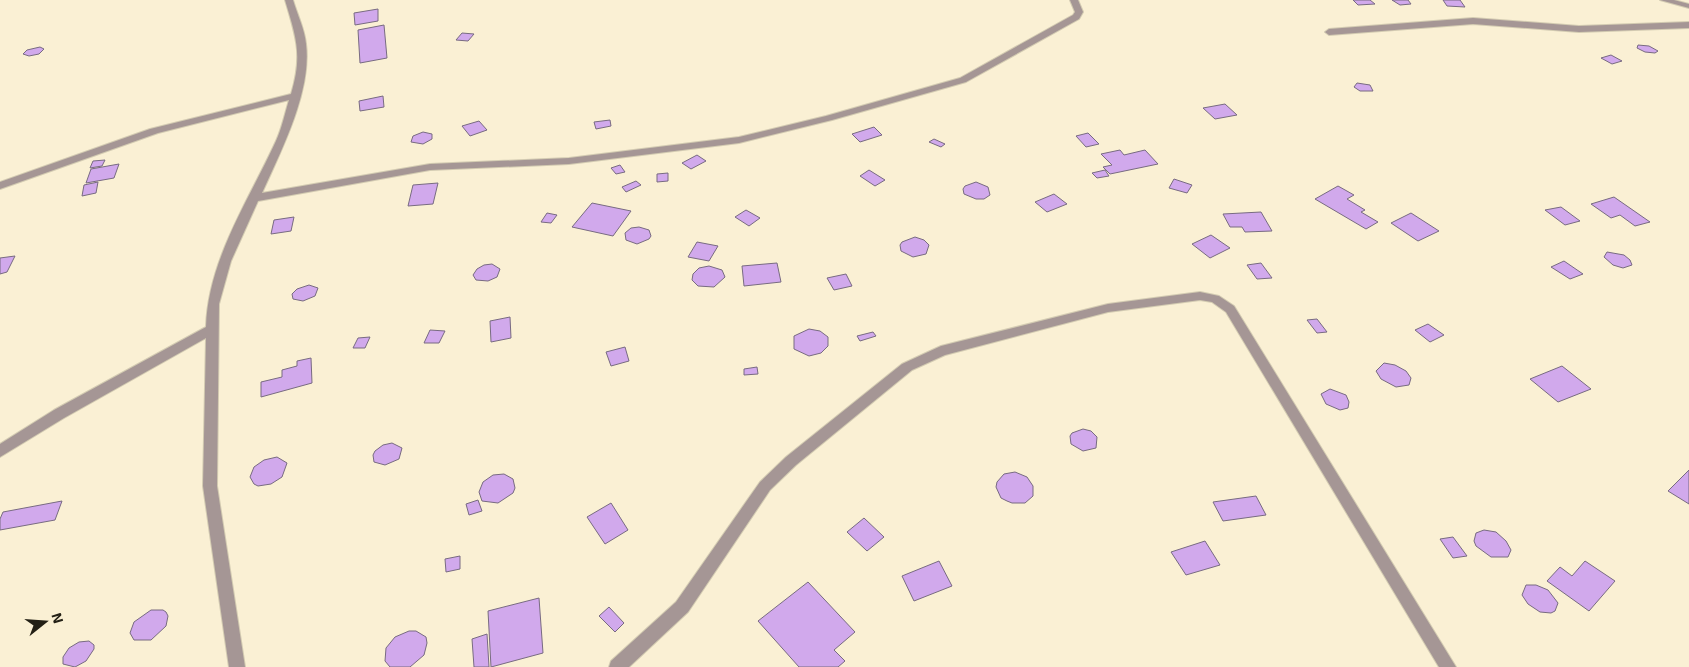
<svg xmlns="http://www.w3.org/2000/svg" width="1689" height="667" font-family="'Exo 2',sans-serif">
  <style>
    .building { fill: #d1a9ec; stroke: #786b81 }
    .lines { fill: none; stroke-linecap: round; stroke-linejoin: round }
    .street-casing { stroke: #d3cbb2; stroke-width: 2 }
    .street { fill: #a59695; fill-rule: evenodd }
  </style>
  <rect width="100%" height="100%" fill="#faf0d4"/>
  <!-- building -->
  <path class="building" d="M1353,0H1370L1375,4L1358,5Z
    M1392,0H1408L1411,4L1400,5Z
    M1443,0H1460L1465,7L1447,6Z
    M378,9V21L355,25L354,13Z
    M384,25L387,58L360,63L358,30Z
    M462,33L474,34L468,41L456,40Z
    M1638,45L1649,46L1658,51L1655,53L1645,52L1637,48Z
    M40,47L44,49L39,54L29,56L23,54L27,50Z
    M1611,55L1622,61L1612,64L1601,58Z
    M1357,83L1370,85L1373,91H1360L1354,87Z
    M383,96L384,107L360,111L359,101Z
    M1225,104L1237,115L1215,119L1203,108Z
    M610,120L611,126L596,129L594,122Z
    M479,121L487,130L470,136L462,126Z
    M874,127L882,135L860,142L852,134Z
    M423,132L432,134V139L423,144L411,142L413,136Z
    M1088,133L1099,144L1086,147L1076,136Z
    M934,139L945,144L941,147L929,142Z
    M1120,150L1124,155L1145,150L1158,164L1110,174L1103,167L1112,165L1101,154Z
    M697,155L706,161L691,169L682,163Z
    M105,160L102,166L90,168L93,161Z
    M119,164L114,178L86,183L91,169Z
    M620,165L625,172L616,174L611,168Z
    M869,170L885,180L875,186L860,176Z
    M1105,170L1109,176L1097,178L1092,173Z
    M668,173V181L657,182V174Z
    M1174,179L1192,185L1187,193L1169,188Z
    M636,181L641,185L626,192L622,187Z
    M98,182L96,193L82,196L84,185Z
    M976,182L988,187L990,195L984,199H976L964,194L963,189L965,186Z
    M438,183L433,204L408,206L413,185Z
    M1338,186L1354,195L1347,199L1365,210L1361,212L1378,222L1366,229L1315,199Z
    M1054,194L1067,204L1047,212L1035,202Z
    M1614,197L1650,222L1635,226L1620,215L1611,218L1591,204Z
    M592,203L631,211L613,236L572,227Z
    M1561,207L1580,221L1565,225L1545,210Z
    M746,210L760,218L749,226L735,217Z
    M1261,212L1272,231L1245,232L1242,227H1230L1223,214Z
    M547,213L557,215L551,223L541,222Z
    M1411,213L1439,231L1418,241L1391,223Z
    M294,217L291,231L271,234L274,220Z
    M639,227L649,230L651,236L649,239L637,244L626,240L625,233L631,228Z
    M1211,235L1230,248L1210,258L1192,244Z
    M915,237L924,240L929,245L926,254L913,257L901,251L900,245L902,242Z
    M697,242L718,246L709,261L688,257Z
    M1607,252L1624,255L1630,260L1632,265L1623,268L1613,265L1604,257Z
    M15,256L7,272L0,274V258Z
    M1564,261L1583,274L1570,279L1551,267Z
    M777,263L781,282L744,286L742,266Z
    M1261,263L1272,278L1257,279L1247,265Z
    M492,264L500,269L497,277L488,281L476,280L473,275L477,269L484,265Z
    M709,266L722,270L725,277L714,287L698,286L692,280L693,274L699,268Z
    M846,274L852,286L834,290L827,278Z
    M309,285L318,288L315,296L303,301L293,299L292,294L297,289Z
    M510,317L511,338L491,342L490,321Z
    M1317,319L1327,332L1317,333L1307,320Z
    M1428,324L1444,335L1430,342L1415,330Z
    M809,329L820,331L828,337V346L821,353L809,356L794,349V336Z
    M430,330L445,331L439,343H424Z
    M873,332L876,336L860,341L857,336Z
    M370,337L365,348H353L358,338Z
    M625,347L629,361L611,366L606,352Z
    M311,358L312,383L261,397V382L282,377V370L297,366V361Z
    M1384,363L1395,365L1406,371L1411,378L1409,385L1396,387L1381,379L1376,371Z
    M1562,366L1591,389L1558,402L1530,379Z
    M757,367L758,374L744,375V369Z
    M1330,389L1346,395L1349,402L1348,408L1340,410L1326,404L1321,394Z
    M1083,429L1091,431L1097,437L1096,448L1083,451L1071,444L1070,436L1072,433Z
    M392,443L402,448L399,459L385,465L374,462L373,455L375,451L383,445Z
    M277,457L287,463L282,477L271,484L258,486L254,484L250,477L254,467L264,460Z
    M1689,470V504L1668,491Z
    M1015,472L1027,477L1033,486V496L1025,503H1012L1007,501L1001,498L996,487L997,482L1004,474Z
    M504,474L513,479L515,488L513,493L498,503L482,501L479,492L483,482L493,475Z
    M1256,496L1266,515L1223,521L1213,502Z
    M478,500L482,511L469,515L466,504Z
    M62,501L55,520L0,530V519L3,512Z
    M611,503L628,530L605,544L587,517Z
    M864,518L884,537L867,551L847,532Z
    M1484,530L1496,532L1506,541L1511,550L1508,557H1491L1476,546L1474,541L1476,533Z
    M1453,537L1467,556L1453,558L1440,539Z
    M1205,541L1220,565L1186,575L1171,552Z
    M460,556V569L446,572L445,559Z
    M939,561L952,586L914,601L902,576Z
    M1585,561L1615,581L1589,611L1547,581L1560,567L1572,576Z
    M808,582L855,632L834,650L845,661L838,667H799L758,621Z
    M1526,585H1536L1548,590L1558,603L1555,611L1551,613L1540,612L1528,604L1522,595Z
    M539,598L543,653L491,667L488,611Z
    M609,607L624,623L615,632L599,616Z
    M151,610H163L166,612L168,616L166,626L151,640H134L130,633L134,622Z
    M409,631H416L426,637L427,643L424,655L410,667H390L385,661L386,648L395,637Z
    M487,634L489,667H474L472,639Z
    M89,641L94,645V649L86,661L75,667L63,664V657L69,648L79,642Z"/>
  <g class="lines">
    <defs>
      <path id="street" d="M285,0H293C297,14 305,30 306,44C312,91 281,151 262,193L430,164L569,158L739,137L826,116L960,78L1073,15L1075,12L1070,0H1078L1083,12L1079,19L966,82L832,120L739,143L569,164L430,170L258,201L231,261L219,304L217,486L245,667H229L203,486L206,338L64,418L0,457V444L54,410L206,327C208,260 249,200 276,141C282,128 285,113 289,100L158,133L0,189V182L150,129L291,94C303,55 296,37 285,0Z
        M1660,0H1674L1689,4V8Z
        M1473,18L1579,26L1689,22V28L1579,32L1473,24L1329,35L1325,32L1329,29Z
        M1200,292L1219,296L1234,306L1456,667H1439L1226,312L1212,302L1200,300L1108,312L945,355L912,370L796,465L770,490L688,612L629,667H609L611,661L676,602L760,482L786,457L902,364L941,346L1108,304Z"/>
    </defs>
    <!-- street casing -->
    <use href="#street" class="street-casing"/>
    <!-- street -->
    <use href="#street" class="street"/>
  </g>
  <!-- north arrow -->
  <g transform="translate(45 622) rotate(73)" stroke="#faf0d4" stroke-width="4" paint-order="stroke">
  <path d="M0-4L9 19L0 12L-9 19Z" fill="#232015"/>
  <text y="-8" font-size="14" font-weight="bold" text-anchor="middle" fill="#232015">N</text>
  </g>
</svg>
